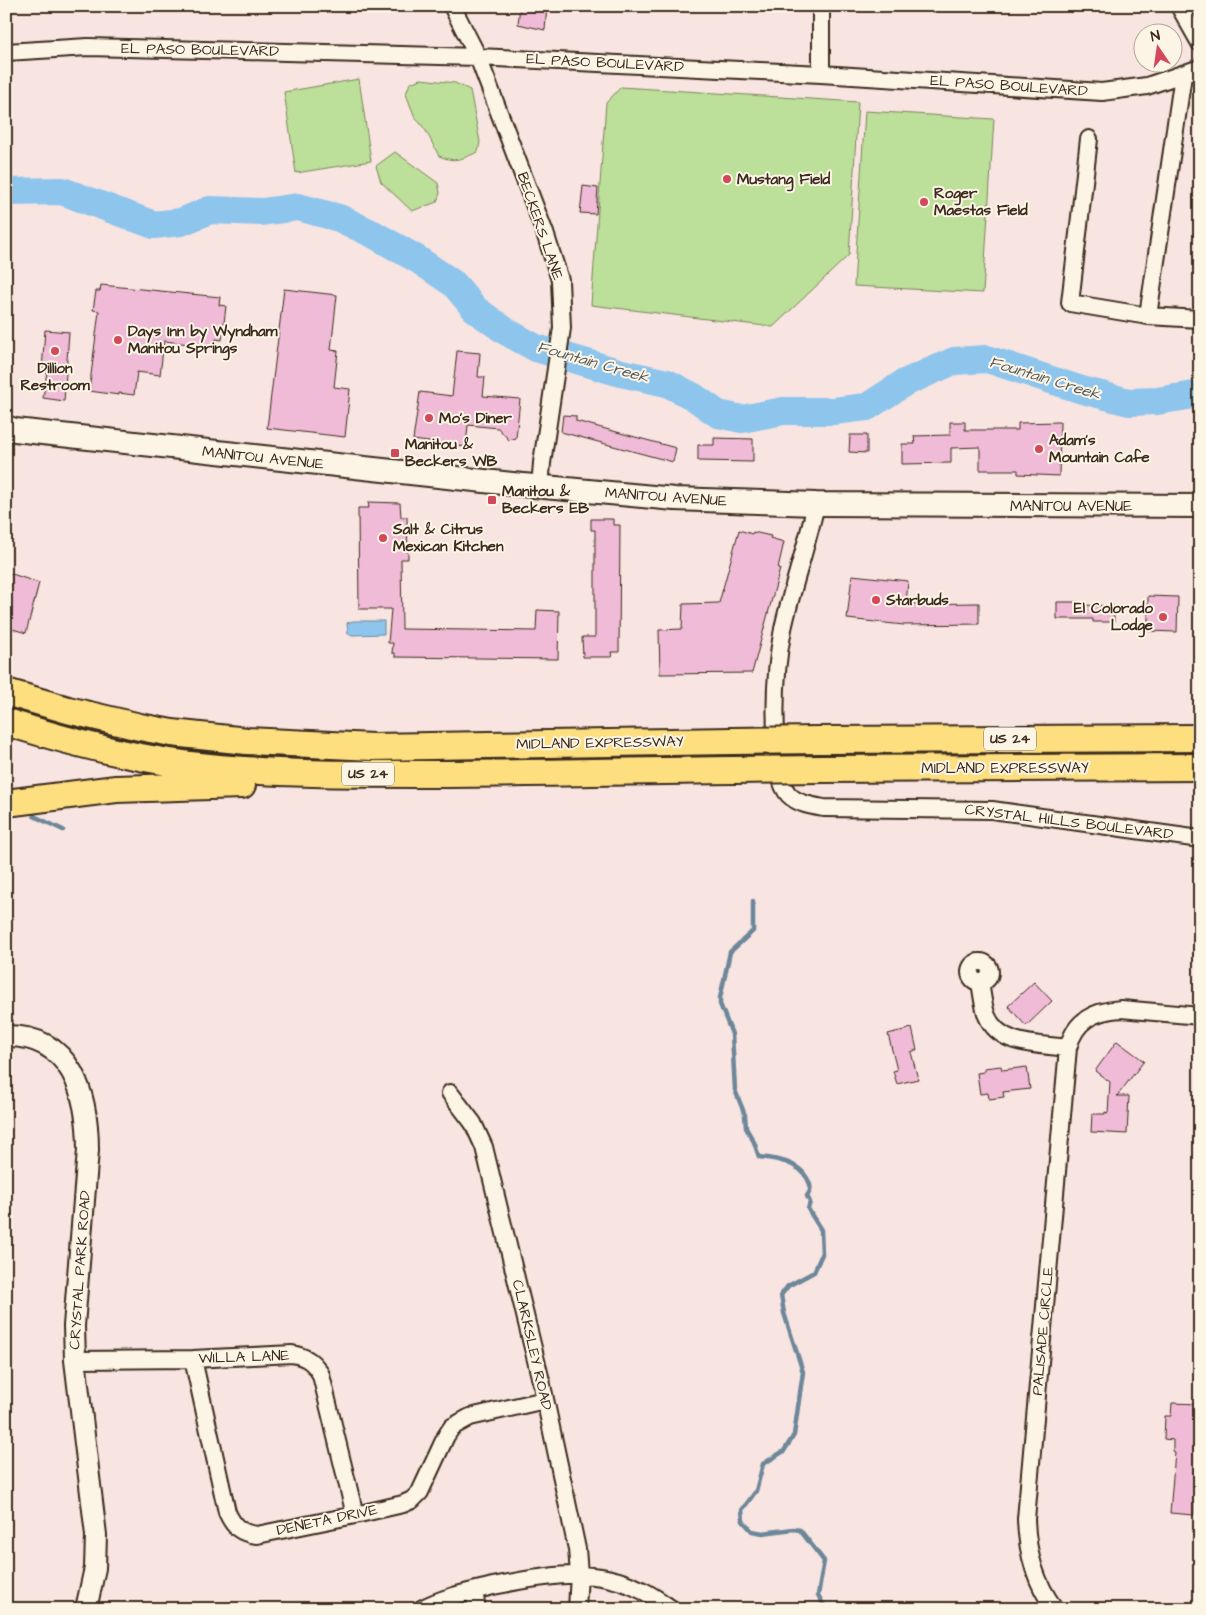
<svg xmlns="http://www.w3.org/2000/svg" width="1206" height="1615" font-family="'Architects Daughter',sans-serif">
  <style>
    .green { fill: #bcdf99; stroke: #7c845c }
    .water { fill: #8ec5ed; stroke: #6d879a }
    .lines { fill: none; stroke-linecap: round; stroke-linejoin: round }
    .stream { stroke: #6d879a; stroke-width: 4.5 }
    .river { stroke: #8ec5ed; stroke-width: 28 }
    .building { fill: #efbbd6; stroke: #3b2a1e }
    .minor-casing { stroke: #3b2a1e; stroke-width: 20 }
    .tertiary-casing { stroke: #3b2a1e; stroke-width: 24 }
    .secondary-casing { stroke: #3b2a1e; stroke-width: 26 }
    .trunk-casing { stroke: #3b2a1e; stroke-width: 30 }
    .minor { stroke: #fcf5e5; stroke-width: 16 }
    .tertiary { stroke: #fcf5e5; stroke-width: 20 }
    .secondary { stroke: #fcf5e5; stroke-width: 22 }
    .trunk { stroke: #fddf80; stroke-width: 26 }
    .trunk-bridge-casing { stroke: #3b2a1e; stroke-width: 30; stroke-linecap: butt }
    .trunk-bridge { stroke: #fddf80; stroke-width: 26 }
    .poi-dot { fill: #d1495b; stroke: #fcf5e5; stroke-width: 2 }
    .labels { text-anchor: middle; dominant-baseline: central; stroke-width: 4; stroke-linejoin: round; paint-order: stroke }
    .shield { fill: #fcf5e5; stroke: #75675a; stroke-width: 1 }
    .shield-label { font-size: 14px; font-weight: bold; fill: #3b2a1e }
    .street-label { font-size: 15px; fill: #3b2a1e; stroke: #fcf5e5 }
    .poi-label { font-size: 15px; font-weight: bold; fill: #3b2a1e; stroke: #fcf5e5; text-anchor: start }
    .water-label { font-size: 16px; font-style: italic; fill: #54585c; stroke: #fcf5e5 }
  </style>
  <rect width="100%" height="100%" fill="#f8e4e0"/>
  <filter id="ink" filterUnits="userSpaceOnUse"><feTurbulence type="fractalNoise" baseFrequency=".02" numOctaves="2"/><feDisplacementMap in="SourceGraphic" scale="10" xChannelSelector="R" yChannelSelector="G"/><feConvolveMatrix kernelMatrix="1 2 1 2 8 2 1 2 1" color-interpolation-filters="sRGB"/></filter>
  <g filter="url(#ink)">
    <!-- green -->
    <path class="green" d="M359,79L371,161L296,173L284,92Z
      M421,79L455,83L470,90L480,142L478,152C461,159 456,163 439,156L426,131L414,115L406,94L410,83Z
      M621,87L858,102L849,255L773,327L591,305L606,103Z
      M865,111L994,119L983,293L854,286Z
      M395,152L438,183L440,193L437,202L412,211L381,182L376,166Z"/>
    <!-- water -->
    <path class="water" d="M353,621H384V634L352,635L348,634L347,623Z"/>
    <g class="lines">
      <!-- stream -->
      <path class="stream" d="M34,816L63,830
        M753,901V931L730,952L720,998V1004L732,1034L735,1090L745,1115L746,1128L754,1142L759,1157C777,1159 798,1162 807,1178C811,1185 812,1190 807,1196L810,1202L808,1209L821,1230L822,1254L814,1272L788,1286L781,1295L784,1313L803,1372L794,1435L784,1451L763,1464L756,1491L742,1510L743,1521L752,1531L763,1533L793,1529L800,1530L824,1561L818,1595L826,1609"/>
      <!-- river -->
      <path class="river" d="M6,192L62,191L154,225L181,222L210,210L262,212L298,207L339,218L373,234L417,259L454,284L476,310L507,332L536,348L621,373L667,383L694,397L718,414L742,419L783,411H833L867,407L904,383L954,361L987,359L1082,390L1129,402L1157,401L1200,394"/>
    </g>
    <!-- building -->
    <path class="building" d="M520,6H547L545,30L518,24Z
      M583,186L598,188L596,214L580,213Z
      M101,285L220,297L219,305L226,306L222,340L216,339L215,347L164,341L160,375L137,372L134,395L119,393V395L89,391L99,311L93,310L96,291H100Z
      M284,289L337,295L331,350L338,351L334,387L350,389L345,437L267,428Z
      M45,330L69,332L64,401L43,398L47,371L42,370Z
      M457,351L480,353L478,377H485L483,396L520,399L516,438L509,440L498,428L468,425L466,447L413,440L420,392L452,396Z
      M563,415L576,416V421L676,448L673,462L561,432Z
      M950,422H965V430H1018V423L1060,422L1059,476L1018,474V470H980V447L951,448V463L902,464V444H915L914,436L950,435Z
      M850,435H867V453L849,452Z
      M714,438L753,439V462L698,461V445H714Z
      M368,502L400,503L401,517H407L408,559H401L402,629L536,631L537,610L559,611L558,659L395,657V653H392L393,643H388L391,609H359L358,508H369Z
      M591,519H613V525H620L619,652H611L612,657H583L582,637H595V530H591Z
      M739,530L752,534L753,532L771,536L770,538L784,542L778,568L780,569L752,673L660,674L659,630L682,629L683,604L719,603Z
      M6,572L39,583L26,633L6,627Z
      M852,575L908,581L906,604L979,603V624L904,625L847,619Z
      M1148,596L1178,597L1177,632L1148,631Z
      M1057,602H1078V605L1114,606V622H1093V619H1057Z
      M1034,982L1052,1001L1026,1026L1008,1006Z
      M912,1028L917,1050L911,1052L918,1079L897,1084L893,1071L897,1070L888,1034Z
      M1117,1041L1144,1061L1117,1096H1129L1127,1134L1091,1132L1092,1114H1105V1112L1108,1113L1110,1082L1095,1071Z
      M1001,1066L1002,1070L1027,1067L1030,1089L1003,1092L1004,1097L989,1099L988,1093L980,1094L977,1073L984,1072V1068Z
      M1172,1403L1199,1404L1197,1471L1194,1515L1170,1513L1175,1452L1173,1451V1440L1164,1439L1165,1416H1171Z"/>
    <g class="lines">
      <defs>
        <path id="minor" d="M452,6L478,57L545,233L560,280L562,328L542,463L540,487
          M821,6V74
          M1179,6L1200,43
          M6,52L88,47L478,57L821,74L1102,92L1147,86L1200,68
          M1089,139L1070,303L1148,316L1200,319
          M1148,316L1183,75
          M816,504C807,546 792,587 783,629C775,669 774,711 777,751C778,765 779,784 789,795C798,804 812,806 824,808L992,810L1200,839
          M970 972a10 10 0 1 1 20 0a10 10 0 1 1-20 0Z
          M980,982C982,993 983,1006 987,1016C1000,1047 1040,1044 1068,1048
          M450,1093L473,1123L484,1147L542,1385L577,1549L579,1574L577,1609
          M193,1359L227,1512C234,1528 241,1533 257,1535L355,1515L403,1504L412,1500L420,1492L446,1436L452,1427L470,1417L545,1400
          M75,1360L193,1359L292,1354C307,1357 314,1362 321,1375L355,1515
          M474,1591L477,1609
          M421,1609C443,1597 469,1592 493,1586C542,1576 593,1566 639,1589C651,1594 661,1602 672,1609
          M1055,1609C1035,1583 1027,1551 1026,1519L1068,1048C1075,1020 1094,1011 1121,1009L1200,1016"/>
        <path id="tertiary" d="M6,1036C72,1035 88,1095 88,1150L74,1326L75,1360L96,1535L95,1568L86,1609"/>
        <path id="secondary" d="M6,427L15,430L512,484L675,499L816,504L1200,506"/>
        <path id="trunk" d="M6,692L68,710L140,727L172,733L247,741L373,747L732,741
          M6,722C72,743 140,761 209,767C278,774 348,774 417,774C523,774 629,771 735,770
          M820,740L1200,738
          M823,769L1200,767
          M6,803L116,789L242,785"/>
      </defs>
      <!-- minor casing -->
      <use href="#minor" class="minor-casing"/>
      <!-- tertiary casing -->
      <use href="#tertiary" class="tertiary-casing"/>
      <!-- secondary casing -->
      <use href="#secondary" class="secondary-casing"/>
      <!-- trunk casing -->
      <use href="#trunk" class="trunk-casing"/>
      <!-- minor -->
      <use href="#minor" class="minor"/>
      <!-- tertiary -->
      <use href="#tertiary" class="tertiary"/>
      <!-- secondary -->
      <use href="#secondary" class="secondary"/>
      <!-- trunk -->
      <use href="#trunk" class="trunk"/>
      <defs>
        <path id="trunk-bridge" d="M732,741L820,740
          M735,770L823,769"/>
      </defs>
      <!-- trunk-bridge casing -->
      <use href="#trunk-bridge" class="trunk-bridge-casing"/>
      <!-- trunk-bridge -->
      <use href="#trunk-bridge" class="trunk-bridge"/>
    </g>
  </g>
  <!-- markers -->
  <g class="poi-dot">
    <circle cx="727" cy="179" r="5"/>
    <circle cx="924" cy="202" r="5"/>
    <circle cx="118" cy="340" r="5"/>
    <circle cx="55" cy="351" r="5"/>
    <circle cx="429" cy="418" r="5"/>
    <circle cx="1039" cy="449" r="5"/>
    <rect x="390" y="448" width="10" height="10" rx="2.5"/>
    <rect x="487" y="495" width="10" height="10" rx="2.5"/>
    <circle cx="383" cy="538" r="5"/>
    <circle cx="876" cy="600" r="5"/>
    <circle cx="1163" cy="617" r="5"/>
  </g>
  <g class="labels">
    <!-- shield labels -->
    <g class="shield">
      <rect x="984" y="727.5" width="52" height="23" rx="4"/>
      <rect x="342" y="762.5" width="52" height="23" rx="4"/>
    </g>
    <g class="shield-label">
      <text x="1010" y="739">US 24</text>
      <text x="368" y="774">US 24</text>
    </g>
    <!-- street labels -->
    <g class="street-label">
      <text transform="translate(200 50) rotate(1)">EL PASO BOULEVARD</text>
      <text transform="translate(605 63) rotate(3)">EL PASO BOULEVARD</text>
      <text transform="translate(1009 86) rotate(4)">EL PASO BOULEVARD</text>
      <text transform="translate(540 226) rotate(71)">BECKERS LANE</text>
      <text transform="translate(263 458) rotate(6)">MANITOU AVENUE</text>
      <text transform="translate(666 497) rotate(4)">MANITOU AVENUE</text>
      <text x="1071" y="506">MANITOU AVENUE</text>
      <text transform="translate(600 743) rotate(-1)">MIDLAND EXPRESSWAY</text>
      <text x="1005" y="768">MIDLAND EXPRESSWAY</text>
      <text transform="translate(1069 822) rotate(7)">CRYSTAL HILLS BOULEVARD</text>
      <text transform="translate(80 1270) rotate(-86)">CRYSTAL PARK ROAD</text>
      <text transform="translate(1043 1331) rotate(-85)">PALISADE CIRCLE</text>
      <text transform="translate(532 1345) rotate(77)">CLARKSLEY ROAD</text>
      <text transform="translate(244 1357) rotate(-2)">WILLA LANE</text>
      <text transform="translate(327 1520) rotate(-12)">DENETA DRIVE</text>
    </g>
    <!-- poi labels -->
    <g class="poi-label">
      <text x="737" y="179">Mustang Field</text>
      <text x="934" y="193">Roger<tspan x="934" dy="17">Maestas Field</tspan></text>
      <text x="128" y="331">Days Inn by Wyndham<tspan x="128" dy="17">Manitou Springs</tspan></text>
      <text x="55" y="368" text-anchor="middle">Dillion<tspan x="55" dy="17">Restroom</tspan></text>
      <text x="439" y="418">Mo's Diner</text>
      <text x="1049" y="440">Adam's<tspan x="1049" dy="17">Mountain Cafe</tspan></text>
      <text x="405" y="444">Manitou &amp;<tspan x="405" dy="17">Beckers WB</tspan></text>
      <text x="502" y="491">Manitou &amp;<tspan x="502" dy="17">Beckers EB</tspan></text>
      <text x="393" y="529">Salt &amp; Citrus<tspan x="393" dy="17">Mexican Kitchen</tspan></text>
      <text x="886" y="600">Starbuds</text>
      <text x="1153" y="608" text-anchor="end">El Colorado<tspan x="1153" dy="17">Lodge</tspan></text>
    </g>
    <!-- water labels -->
    <g class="water-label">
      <text transform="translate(593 362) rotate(16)">Fountain Creek</text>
      <text transform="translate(1045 378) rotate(17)">Fountain Creek</text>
    </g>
  </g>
  <!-- margin -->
  <rect width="1206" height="1615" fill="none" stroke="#fcf5e5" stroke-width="25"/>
  <rect x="12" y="12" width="1181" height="1590" fill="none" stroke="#3b2a1e" stroke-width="2" filter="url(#ink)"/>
  <!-- north arrow -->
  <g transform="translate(1158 48) rotate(347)"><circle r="24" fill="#fcf5e5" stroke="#afa495"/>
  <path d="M0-4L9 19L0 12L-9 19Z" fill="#d1495b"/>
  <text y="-8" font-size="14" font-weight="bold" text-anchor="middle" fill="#3b2a1e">N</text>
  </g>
</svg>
